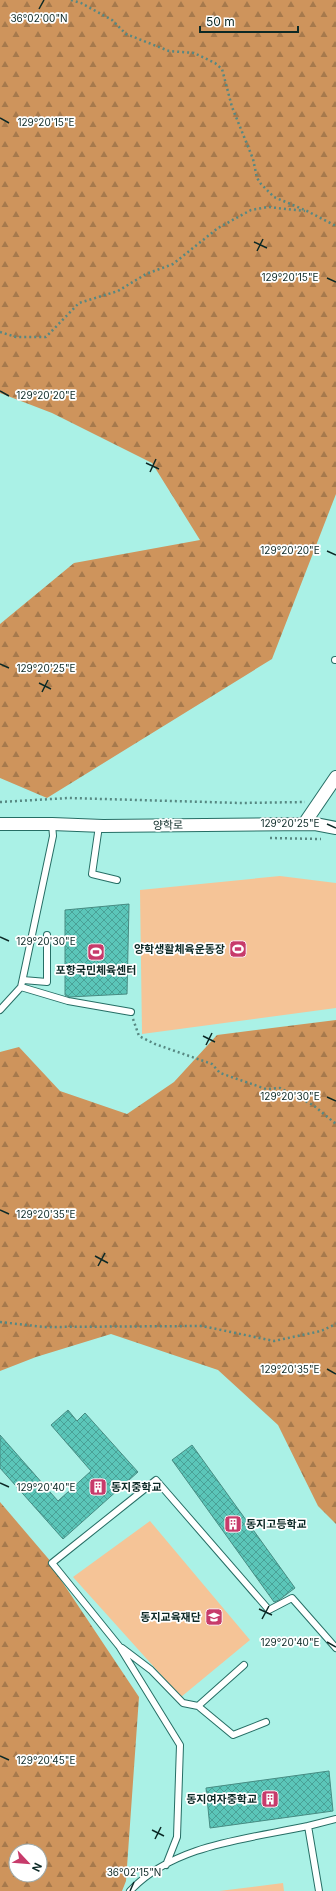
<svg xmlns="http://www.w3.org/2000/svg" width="336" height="1891" font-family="Inter,'Noto Sans KR',sans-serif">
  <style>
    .grass { fill: #f5c497 }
    .forest { fill: url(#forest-firs); fill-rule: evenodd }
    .building { fill: url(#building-cross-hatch); stroke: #478c83 }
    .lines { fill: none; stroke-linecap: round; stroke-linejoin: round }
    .service-casing { stroke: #266e65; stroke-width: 8 }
    .minor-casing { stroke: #266e65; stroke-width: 14 }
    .path { stroke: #578882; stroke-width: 2.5; stroke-dasharray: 2 3; stroke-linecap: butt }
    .service { stroke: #fff; stroke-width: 6 }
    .minor { stroke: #fff; stroke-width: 12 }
    .ticks { fill: none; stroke: #0c2926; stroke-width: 1.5 }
    .labels { text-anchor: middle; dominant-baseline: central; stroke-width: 3.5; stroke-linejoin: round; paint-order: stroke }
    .street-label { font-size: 11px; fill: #0c2926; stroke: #fff }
    .poi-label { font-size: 11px; font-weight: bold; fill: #0c2926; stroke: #fff; text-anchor: end }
    .ticks-label { font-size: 10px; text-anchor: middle; fill: #0c2926; stroke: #fff; stroke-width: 3.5; stroke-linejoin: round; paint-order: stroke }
  </style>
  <defs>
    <pattern id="forest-firs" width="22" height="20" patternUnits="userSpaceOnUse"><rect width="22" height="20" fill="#ce945c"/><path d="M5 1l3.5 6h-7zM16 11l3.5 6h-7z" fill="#a6794c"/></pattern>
    <pattern id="building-cross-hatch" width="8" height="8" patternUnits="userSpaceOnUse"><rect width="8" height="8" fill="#5bc6b9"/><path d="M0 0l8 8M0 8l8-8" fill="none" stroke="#4aa196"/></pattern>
  </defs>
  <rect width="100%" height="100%" fill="#aaf1e6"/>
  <!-- grass -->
  <path class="grass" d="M280,876L336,883V1008L142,1034L140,890Z
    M150,1521L250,1640L181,1697L73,1577Z
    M283,1883L284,1891H219Z"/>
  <!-- forest -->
  <path class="forest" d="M0,0H336V494L272,659L47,798L0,778V624L74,563L200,540L152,463L52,413L0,393Z
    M336,1020V1524L318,1506L278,1425L218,1370L111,1334L36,1357L0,1371V1052L19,1047L60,1091L127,1114L174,1082L217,1035Z
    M0,1502L52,1563L57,1574L139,1697L126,1881L122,1891H0ZM16,1851H40V1875H16Z"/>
  <!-- building -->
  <path class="building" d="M129,904L127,994L69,997L65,995V910Z
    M68,1410L77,1421L85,1413L138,1472L63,1539L0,1468V1435L58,1501L91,1471L51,1425Z
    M192,1445L295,1588L279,1600L274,1602L172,1460Z
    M329,1771L333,1811L210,1828L206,1788Z"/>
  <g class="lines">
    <defs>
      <path id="service" d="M335,660H336
        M99,826L92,874L117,880
        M23,980L47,982V935
        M21,987L68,1001L131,1012
        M0,1010L21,987L53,836L52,824
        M122,1648L151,1670L183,1703L198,1706L233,1735L266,1722
        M198,1706L244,1665
        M308,1826L336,1819
        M166,1865L177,1837L180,1745L119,1646L52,1563L156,1480L269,1610L292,1598L336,1648
        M130,1891C174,1844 248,1839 308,1826L319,1891"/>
      <path id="minor" d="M0,824H52L103,826L315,824L336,828
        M304,824L336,777"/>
    </defs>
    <!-- service casing -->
    <use href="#service" class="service-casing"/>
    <!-- minor casing -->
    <use href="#minor" class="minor-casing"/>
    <!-- path -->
    <path class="path" d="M71,0L81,3L112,20L126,34L169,51L194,53L215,63L222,69L232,107L253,159L257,178L261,184L274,197L307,211L336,226
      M0,332L16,337H46L79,303L118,291L146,274L173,264L218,228L251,210L268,207L305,211
      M0,802L69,798L241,803L305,802
      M270,838L321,839
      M133,1019L139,1036L155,1044L212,1064L220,1073L266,1089L280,1088L313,1105L336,1124
      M0,1322L44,1327L202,1326L274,1341L321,1331L336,1324"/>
    <!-- service -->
    <use href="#service" class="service"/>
    <!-- minor -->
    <use href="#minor" class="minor"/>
  </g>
  <!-- ticks -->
  <path class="ticks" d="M39,9L44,0M0,118L9,123M254,242L267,248M257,251L263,239M327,278L336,282M0,391L9,396M146,463L159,469M150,472L156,459M327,551L336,555M0,664L9,668M39,683L51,689M42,692L48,680M327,824L336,828M0,937L9,941M203,1036L215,1042M206,1045L212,1033M327,1097L336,1101M0,1210L9,1214M95,1256L108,1263M98,1266L105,1253M327,1369L336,1374M0,1483L9,1487M259,1609L272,1615M262,1619L269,1606M327,1642L336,1647M0,1756L9,1760M152,1830L164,1836M155,1839L161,1827M130,1891L134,1882"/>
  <!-- icons -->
  <defs>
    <symbol id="stadium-square" viewBox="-11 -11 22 22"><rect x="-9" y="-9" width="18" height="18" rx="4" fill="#c73b6b" stroke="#fff"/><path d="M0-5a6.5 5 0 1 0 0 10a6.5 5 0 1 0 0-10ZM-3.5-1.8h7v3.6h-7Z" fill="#fff"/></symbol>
    <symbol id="building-square" viewBox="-11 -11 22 22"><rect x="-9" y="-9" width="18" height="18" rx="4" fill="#c73b6b" stroke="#fff"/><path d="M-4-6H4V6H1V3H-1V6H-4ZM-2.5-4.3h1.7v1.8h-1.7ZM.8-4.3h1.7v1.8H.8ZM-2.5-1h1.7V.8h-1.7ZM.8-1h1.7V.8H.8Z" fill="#fff"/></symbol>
    <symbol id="school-square" viewBox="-11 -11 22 22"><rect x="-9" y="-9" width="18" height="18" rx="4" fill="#c73b6b" stroke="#fff"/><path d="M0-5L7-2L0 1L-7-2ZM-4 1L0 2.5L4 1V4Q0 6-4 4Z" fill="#fff"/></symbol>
  </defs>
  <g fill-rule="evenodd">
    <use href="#stadium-square" x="228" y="939" width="20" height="20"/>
    <use href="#stadium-square" x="86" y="942" width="20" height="20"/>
    <use href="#building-square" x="88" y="1477" width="20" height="20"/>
    <use href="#building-square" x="223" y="1514" width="20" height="20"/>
    <use href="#school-square" x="204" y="1607" width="20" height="20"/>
    <use href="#building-square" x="260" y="1789" width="20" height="20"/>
  </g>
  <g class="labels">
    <!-- street labels -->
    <g class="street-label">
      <text transform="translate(168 825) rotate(-1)">양학로</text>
    </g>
    <!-- poi labels -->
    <g class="poi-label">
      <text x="225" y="949">양학생활체육운동장</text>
      <text x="96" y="970" text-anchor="middle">포항국민체육센터</text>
      <text x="111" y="1487" text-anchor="start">동지중학교</text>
      <text x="246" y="1524" text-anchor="start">동지고등학교</text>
      <text x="201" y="1617">동지교육재단</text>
      <text x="257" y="1799">동지여자중학교</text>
    </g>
  </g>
  <g class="ticks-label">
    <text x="39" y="22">36°02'00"N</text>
    <text x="46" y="126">129°20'15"E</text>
    <text x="290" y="281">129°20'15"E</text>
    <text x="46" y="399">129°20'20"E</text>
    <text x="290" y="554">129°20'20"E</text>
    <text x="46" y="672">129°20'25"E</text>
    <text x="290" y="827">129°20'25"E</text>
    <text x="46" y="945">129°20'30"E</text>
    <text x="290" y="1100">129°20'30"E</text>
    <text x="46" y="1218">129°20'35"E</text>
    <text x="290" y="1373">129°20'35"E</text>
    <text x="46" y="1491">129°20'40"E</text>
    <text x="290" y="1646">129°20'40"E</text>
    <text x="46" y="1764">129°20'45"E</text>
    <text x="134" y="1876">36°02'15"N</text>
  </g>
  <!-- north arrow -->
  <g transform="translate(28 1863) rotate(116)"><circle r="19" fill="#ffffff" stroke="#9ea9a8"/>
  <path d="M0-3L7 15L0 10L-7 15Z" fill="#c73b6b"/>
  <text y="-6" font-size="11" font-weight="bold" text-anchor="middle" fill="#0c2926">N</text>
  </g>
  <!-- scale -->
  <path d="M200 26v6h98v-6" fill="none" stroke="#0c2926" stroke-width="2"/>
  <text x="206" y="26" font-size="12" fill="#0c2926" stroke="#ffffff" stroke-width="3" paint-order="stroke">50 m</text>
</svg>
